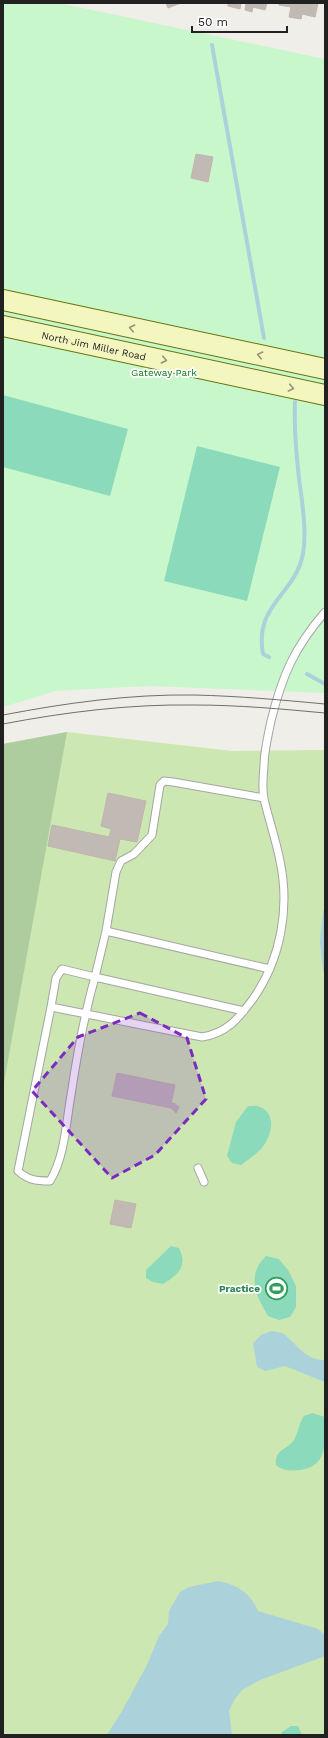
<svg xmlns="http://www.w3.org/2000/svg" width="328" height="1738" font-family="'Work Sans',sans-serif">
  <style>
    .grass { fill: #cce7b1 }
    .forest { fill: #adcd9f }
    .park { fill: #c9f7cc }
    .pitch { fill: #8bdabb }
    .water { fill: #abd1db }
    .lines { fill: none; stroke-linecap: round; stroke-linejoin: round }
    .stream { stroke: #abd1db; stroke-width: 4 }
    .building { fill: #c1bab4; stroke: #c1b5ab }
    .lane-casing { stroke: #a5a5a5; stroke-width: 9 }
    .secondary-casing { stroke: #69740c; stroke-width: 22 }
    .lane { stroke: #fff; stroke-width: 7 }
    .secondary { stroke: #f4f6c0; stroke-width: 20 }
    .tram { stroke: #6f6f6f; stroke-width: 1 }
    .oneway { stroke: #959678 }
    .marked { fill: #7b2cbf; fill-opacity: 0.2; stroke: #7b2cbf; stroke-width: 3; stroke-dasharray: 8 5; stroke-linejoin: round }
    .labels { text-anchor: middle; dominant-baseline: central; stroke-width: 3.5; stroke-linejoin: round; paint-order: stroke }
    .street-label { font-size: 10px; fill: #212121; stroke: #fff }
    .park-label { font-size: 10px; fill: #137b1b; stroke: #fff }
    .leisure-label { font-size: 10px; font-weight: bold; fill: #27864d; stroke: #fff; text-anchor: end }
  </style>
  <rect width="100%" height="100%" fill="#f0eee8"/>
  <!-- grass -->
  <path class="grass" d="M67,732L232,751L325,750V1735H3V744Z"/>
  <!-- forest -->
  <path class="forest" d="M67,732L3,1088V744Z"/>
  <!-- park -->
  <path class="park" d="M3,3H59L325,59V693L148,686L56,691L3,707Z"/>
  <!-- pitch -->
  <path class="pitch" d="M3,395L128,429L110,496L3,467Z
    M197,446L280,467L247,601L164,581Z
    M248,1106C252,1106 257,1105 260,1107C278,1114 271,1138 261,1149C255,1155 248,1160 241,1165L232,1163L227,1156L236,1122Z
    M171,1246L179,1248C188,1266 178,1275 163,1284L153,1282L146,1278V1270Z
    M266,1256L279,1259L288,1270L296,1286V1307L290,1317L279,1320L268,1316C256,1296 246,1275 266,1256Z
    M312,1413L325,1417C325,1444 328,1466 300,1470C291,1471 283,1471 276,1465C275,1448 286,1451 294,1440C298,1433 299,1423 304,1416Z
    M291,1726H298L302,1735H281L282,1732Z"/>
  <!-- water -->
  <path class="water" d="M272,1331C276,1332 282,1332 285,1335C297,1345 307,1361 325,1360V1382L285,1366L265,1371L257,1367L253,1343L261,1335Z
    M218,1581C237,1585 250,1592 258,1611L318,1629L325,1635V1656L260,1680L242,1690L234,1700L229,1711L232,1735H107L122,1711L147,1665L159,1636L168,1624L169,1611L180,1592L189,1587Z"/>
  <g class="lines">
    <!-- stream -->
    <path class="stream" d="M212,45L264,338
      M269,657L263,654C254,604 295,595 303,554C307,530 302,502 299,478C296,453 294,428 295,402
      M307,674L325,684
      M325,912L322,942L325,970"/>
  </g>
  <!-- building -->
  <path class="building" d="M166,3H181L168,8Z
    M228,3H241L240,9L228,6Z
    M246,3H267L265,10L253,7L252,12L245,10Z
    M279,3H318L315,17L302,14L301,19L289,17L291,7L279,5Z
    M196,154L213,157L208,182L191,178Z
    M108,793L146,801L137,842L120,839L115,861L48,846L52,825L109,837L111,829L101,826Z
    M117,1073L175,1085L171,1104L174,1103L179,1107L176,1113L171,1108L112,1096Z
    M115,1200L136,1204L131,1228L110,1224Z"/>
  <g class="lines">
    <defs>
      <path id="lane" d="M106,931L270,969
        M51,1007L56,978L62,969L95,977L106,931L116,872L121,861L134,854L152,835L160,785L164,781L173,782L264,798
        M244,1011L95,977C84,1016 77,1055 71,1095C66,1123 65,1156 50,1181C36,1181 28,1180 18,1171L51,1007L202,1037C227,1033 238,1019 253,999C281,959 290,908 280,861C276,840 269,820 264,799C262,789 263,776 264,766C264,751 268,736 271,721C282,676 294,648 325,612
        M198,1168L204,1182"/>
      <g id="secondary">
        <path d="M3,300L325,369"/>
        <path id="s1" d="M3,326L325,395"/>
      </g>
    </defs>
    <!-- lane casing -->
    <use href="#lane" class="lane-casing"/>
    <!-- secondary casing -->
    <use href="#secondary" class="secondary-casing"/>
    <!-- lane -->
    <use href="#lane" class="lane"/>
    <!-- secondary -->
    <use href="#secondary" class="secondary"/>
    <!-- tram -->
    <path class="tram" d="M3,715C66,703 130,694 194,695C238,696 282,700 325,704
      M3,724C66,712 130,704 194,705C238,705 282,709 325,713"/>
  </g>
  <!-- one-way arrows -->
  <defs><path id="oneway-chevron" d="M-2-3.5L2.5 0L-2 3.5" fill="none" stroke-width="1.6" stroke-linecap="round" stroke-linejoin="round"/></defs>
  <g class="oneway">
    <use href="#oneway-chevron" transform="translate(132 328) rotate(-168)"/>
    <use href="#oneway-chevron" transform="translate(260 355) rotate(-168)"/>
    <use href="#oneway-chevron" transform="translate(164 360) rotate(12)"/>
    <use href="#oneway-chevron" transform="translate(291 388) rotate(12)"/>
  </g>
  <!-- marked area -->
  <path class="marked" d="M140,1013L187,1038L206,1099L155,1155L112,1178L32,1091L78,1037Z"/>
  <!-- icons -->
  <defs>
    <symbol id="stadium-ring" viewBox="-11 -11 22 22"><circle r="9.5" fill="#fff" stroke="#2e9e5b" stroke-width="1.5"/><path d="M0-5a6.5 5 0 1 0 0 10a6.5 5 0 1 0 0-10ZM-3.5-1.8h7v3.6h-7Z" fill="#2e9e5b"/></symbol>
  </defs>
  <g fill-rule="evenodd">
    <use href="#stadium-ring" x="264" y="1276" width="25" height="25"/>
  </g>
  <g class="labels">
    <!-- street labels -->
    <g class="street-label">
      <text stroke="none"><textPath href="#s1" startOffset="93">North Jim Miller Road</textPath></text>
    </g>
    <!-- park labels -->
    <g class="park-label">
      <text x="164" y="372">Gateway Park</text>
    </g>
    <!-- leisure labels -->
    <g class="leisure-label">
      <text x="260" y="1288">Practice</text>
    </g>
  </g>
  <!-- border -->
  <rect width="328" height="1738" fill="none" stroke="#212121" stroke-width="8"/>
  <!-- scale -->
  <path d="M192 26v6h95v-6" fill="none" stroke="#212121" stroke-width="2"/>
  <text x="198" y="26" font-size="12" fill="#212121" stroke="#ffffff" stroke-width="3" paint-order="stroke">50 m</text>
</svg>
